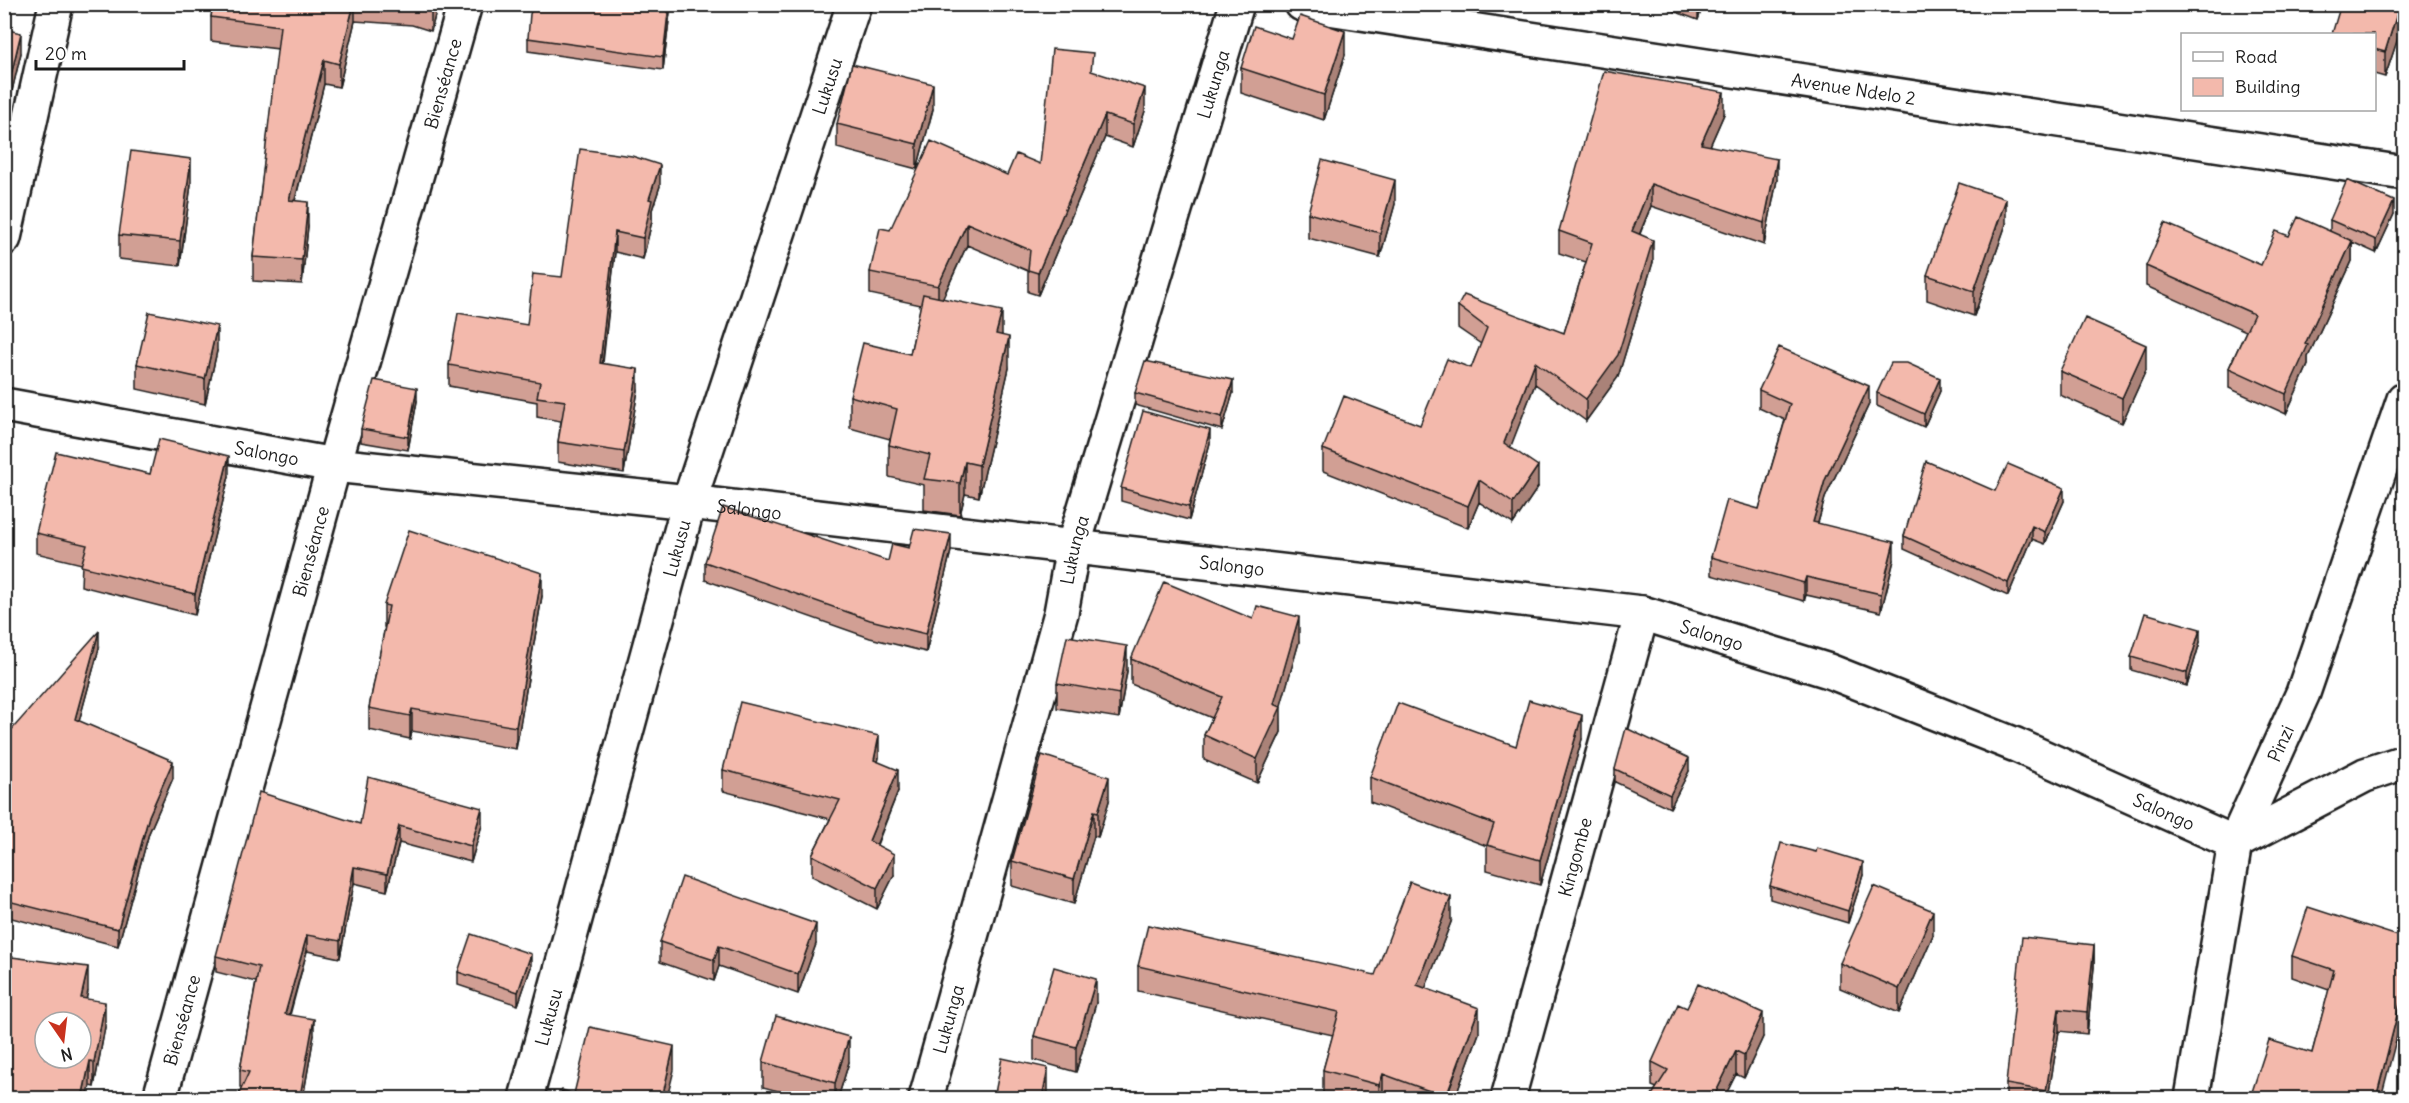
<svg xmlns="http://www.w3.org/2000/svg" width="2409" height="1103" font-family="Delius,sans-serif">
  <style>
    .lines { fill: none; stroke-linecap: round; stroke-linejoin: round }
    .minor-casing { stroke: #1c1c1c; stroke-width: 38 }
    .minor { stroke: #fff; stroke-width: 33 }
    .wall { fill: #d19f94; stroke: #1c1c1c; stroke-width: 1.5 }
    .shaded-wall { fill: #aa8278; stroke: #1c1c1c; stroke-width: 1.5 }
    .building { fill: #f3b9ac; stroke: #1c1c1c; stroke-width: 1.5; fill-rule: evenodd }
    .labels { text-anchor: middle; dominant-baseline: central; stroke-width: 5; stroke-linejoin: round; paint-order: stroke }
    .street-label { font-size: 18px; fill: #1c1c1c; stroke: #fff }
  </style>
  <rect width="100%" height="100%" fill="#fff"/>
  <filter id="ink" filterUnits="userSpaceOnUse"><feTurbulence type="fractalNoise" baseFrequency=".0167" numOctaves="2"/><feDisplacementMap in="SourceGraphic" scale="12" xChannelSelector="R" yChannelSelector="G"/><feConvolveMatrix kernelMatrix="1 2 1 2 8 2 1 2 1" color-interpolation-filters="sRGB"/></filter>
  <g filter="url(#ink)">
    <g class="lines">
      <defs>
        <g id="minor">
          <path id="s1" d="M1302,4L2404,173"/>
          <path d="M4,238L56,4"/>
          <path id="s2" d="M4,405L334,465L689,502L1642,613L1829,671L2016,745L2235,843L2365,775L2404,762"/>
          <path id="s3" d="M160,1098L334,465L465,4"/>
          <path id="s4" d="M526,1098L689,502L854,4"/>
          <path id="s5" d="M926,1098L1061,613L1073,547L1237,4"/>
          <path id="s6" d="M1508,1098L1642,613"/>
          <path id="s7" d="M2192,1098L2235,843L2303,693L2404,399"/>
        </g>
      </defs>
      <!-- minor casing -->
      <use href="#minor" class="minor-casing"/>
      <!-- minor -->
      <use href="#minor" class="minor"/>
    </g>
    <!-- wall -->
    <path class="wall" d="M213,4H438L431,31L412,25L355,21L339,87L324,84L295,201L308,226L302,284L253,281V257L278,49L211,41V17Z
      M671,4L663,70L528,51V38Z
      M1596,4H1621L1619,11Z
      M1657,4H1703L1698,20L1657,5Z
      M2403,4V23L2385,77L2374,74V34Z
      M4,29L21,53L11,95L4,94Z
      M1345,55L1324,120L1241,93V68Z
      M1093,72L1145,111L1133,147L1105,137L1038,295L1028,292V271L967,245L943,298L1002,335L1009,368L979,497L965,494L960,515L924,510V485L889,477V445L890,439L850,428V396L910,354L921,305L870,294V272L1007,175L1040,164Z
      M933,109L917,169L837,148V124Z
      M1724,114L1710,146L1777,180L1764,245L1651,206L1640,234L1653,262L1618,377L1586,421L1535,384L1510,447L1538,487L1513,524L1479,502L1468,528L1323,471V449L1420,425L1471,368L1481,344L1458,328V306L1564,333L1586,262L1559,253V231Z
      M191,184L180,266L119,259V235Z
      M660,186L652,210V221L643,259L615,252L603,363L638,390L624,473L558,462V442L561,421L537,417V402L449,386V365L527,325L562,277Z
      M1395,204L1380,257L1308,238V213Z
      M2394,214L2376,253L2352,242V261L2308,357V365L2286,414L2229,388V368L2246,331L2146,286V266L2261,265L2289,236L2330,232V220Z
      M2006,224L1974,316L1927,300V275Z
      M217,351L205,404L137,389V364Z
      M2146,370L2122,423L2060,395V371Z
      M1759,390L1869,404L1825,498L1818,523L1894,560L1881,612L1806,595L1804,601L1711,575V557L1759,509L1785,420L1759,408Z
      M1940,391L1924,427L1877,406V393Z
      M1135,393H1233L1222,430L1135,405Z
      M417,401L408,450L361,442V429Z
      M1210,443L1189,520L1121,501V488Z
      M150,474L229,476L195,615L81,586L82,564L36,553V533Z
      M1995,491L2064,501L2045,544L2032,539L2008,596L1904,549V536Z
      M909,548L951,551L926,652L870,638L705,580V562L888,561Z
      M542,596L516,749L412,731L410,739L369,730V708L385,627H384V605Z
      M1299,642L1280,707L1281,732L1257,783L1204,760V735L1212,718L1131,684V659Z
      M2200,642L2187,686L2131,670V657Z
      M99,648L79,721L173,778L149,833L118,946L4,916V734L7,735Z
      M1127,671L1119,718L1057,708V683Z
      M1582,739L1540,885L1487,870V846L1370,802V777L1516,746Z
      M879,757L878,762L898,791L877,845L894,875L877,909L812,876V855L830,819L723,791V770Z
      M1615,769L1689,771L1670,808L1615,782Z
      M1109,801L1098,837L1094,836L1074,904L1012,886V861Z
      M360,824L482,825L471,862L399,843L387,891L354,883L340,958L307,951L290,1015L314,1035L303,1098H237L242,1087H240V1070L256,982L216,972V956Z
      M1863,875L1848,923L1770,899V886Z
      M1451,922L1425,988L1479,1033L1455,1098H1338L1323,1094V1070L1333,1035L1138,991V966L1375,975Z
      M1933,935L1899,1013L1840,988V963Z
      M2404,938L2312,1053L2329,990L2292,977V956Z
      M660,942L816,944L798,994L719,966L714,981L660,962Z
      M2094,945V967L2087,1034L2059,1031L2048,1098H2006V1084Z
      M531,967L518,1005L458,985V972Z
      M88,991L86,999L105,1027L94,1087L90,1086L4,1098Z
      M1096,1003L1076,1072L1034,1060V1036Z
      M1763,1037L1744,1078L1736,1074L1724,1098H1650L1657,1088L1652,1086V1062Z
      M763,1062H849L838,1098H804L763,1087Z"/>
    <!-- shaded-wall -->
    <path class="shaded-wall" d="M354,4H355V21L339,87V64Z
      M431,4H438L431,31Z
      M669,4H671L663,70V57Z
      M1698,4H1703L1698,20Z
      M2400,4H2403V23L2385,77V52Z
      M1345,31V55L1324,120V95Z
      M21,33V53L11,95V75Z
      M324,60V84L289,224V200Z
      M933,84V109L917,169V144Z
      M1145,88V111L1133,147V124Z
      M1724,92V114L1701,166V144Z
      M1105,115V137L1038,295V273Z
      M191,159V184L180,266V241Z
      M1777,159V180L1764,245V223Z
      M660,165V186L652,210V221L643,259V238L649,199Z
      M1395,180V204L1380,257V233Z
      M1651,184V206L1632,252V231Z
      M2006,199V224L1974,316V291Z
      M2394,201V214L2376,253V240Z
      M308,202V226L302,284V260Z
      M967,223V245L938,308V286Z
      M615,232V252L600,384V363Z
      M1653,240V262L1618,377L1586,421V399Z
      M2352,241V261L2308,357V365L2286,414V394L2305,344Z
      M1002,311V343L996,334Z
      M217,326V351L205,404V379Z
      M1009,337V368L979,497V465Z
      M2146,345V370L2122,423V398Z
      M1535,362V384L1504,464V443Z
      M638,369V390L624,473V452Z
      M1940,378V391L1924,427V414Z
      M1233,380V393L1222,430V417Z
      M1869,386V404L1825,498L1813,540V522L1825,480Z
      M417,388V401L408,450V437Z
      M1210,430V443L1189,520V507Z
      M229,456V476L195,615V594Z
      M965,462V494L960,515V483Z
      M1538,466V487L1513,524V503Z
      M1479,480V502L1468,528V506Z
      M2064,488V501L2045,544V532Z
      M2032,526V539L2008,596V583Z
      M951,534V551L926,652V634Z
      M1894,542V560L1881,612V594Z
      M542,573V596L516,749V727Z
      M1806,577V595L1804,601V583Z
      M1299,617V642L1280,709L1281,707V732L1257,783V759Z
      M2200,629V642L2187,686V673Z
      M99,631V648L75,736V719Z
      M1127,646V671L1119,718V694Z
      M412,709V731L410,739V716Z
      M1582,715V739L1540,885V860Z
      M879,736V757L874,782V760Z
      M1689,758V771L1670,808V795Z
      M173,761V778L149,833L118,946V929L149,816Z
      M898,770V791L869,863V841Z
      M1109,777V801L1098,837V812Z
      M482,808V825L471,862V846Z
      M1094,811V836L1074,904V879Z
      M399,826V843L387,891V874Z
      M894,854V875L877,909V888Z
      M1863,862V875L1848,923V911Z
      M354,867V883L340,958V941Z
      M1451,897V922L1417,1010V985Z
      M1933,911V935L1899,1013V989Z
      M816,924V944L798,994V974Z
      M307,935V951L285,1030V1014Z
      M2094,945V967L2087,1034V1012Z
      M719,946V966L714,981V960Z
      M531,954V967L518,1005V992Z
      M88,967V991L81,1023V998Z
      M1096,979V1003L1076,1072V1047Z
      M2404,988V1009L2381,1098H2376Z
      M105,1002V1027L94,1087V1062Z
      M1479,1008V1033L1455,1098H1446Z
      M2059,1009V1031L2048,1098H2046V1091Z
      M1763,1013V1037L1744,1078V1055Z
      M314,1019V1035L303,1098H298Z
      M849,1037V1062L838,1098H835V1083Z
      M674,1046V1070L667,1098H662Z
      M1736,1051V1074L1724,1098H1713Z
      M90,1061V1086L87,1098H82Z
      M1048,1068V1092L1047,1098H1042Z
      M1383,1074V1098H1379V1085Z"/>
    <!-- building -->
    <path class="building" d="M213,4H354L339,64L324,60L289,200L308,202L302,260L253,257L280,26L211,17Z
      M534,4H669L663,57L528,38L530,14Z
      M2341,4H2400L2385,52L2374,49V34H2332Z
      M1300,16L1345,31L1324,95L1241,68L1254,26L1292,39Z
      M4,29L21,33L11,75L4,74Z
      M1052,49L1093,53L1091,71L1145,88L1133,124L1105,115L1038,273L1028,270L1030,250L967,223L938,286L870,272L880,228L890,230L931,141L1007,175L1016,154L1040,164Z
      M852,64L933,84L917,144L837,124Z
      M1604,71L1724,92L1701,144L1777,159L1764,223L1651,184L1632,231L1653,240L1618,355L1586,399L1535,362L1504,443L1538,466L1513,503L1479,480L1468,506L1323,449L1344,396L1420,425L1447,359L1471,368L1487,328L1458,306L1464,295L1564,333L1592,243L1559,231Z
      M580,149L632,156L660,165L649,199L652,200L643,238L615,232L600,363L638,369L624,452L558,442L565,401L537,397L540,382L449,365L458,313L527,325L533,274L562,277Z
      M131,151L191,159L180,241L119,235Z
      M1322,160L1395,180L1380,233L1308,213Z
      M2347,180L2394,201L2376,240L2330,220Z
      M1959,183L2006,199L1974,291L1927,275Z
      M2298,217L2352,241L2305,344L2308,345L2286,394L2229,368L2254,314L2146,266L2165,223L2261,265L2276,231L2289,236Z
      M923,294L1002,311L996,334L1009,337L979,465L965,462L960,483L924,479L930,455L889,445L897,409L850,396L863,343L910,354Z
      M149,312L217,326L205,379L137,364Z
      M2085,318L2146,345L2122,398L2060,371Z
      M1779,347L1869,386L1825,480L1813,522L1894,542L1881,594L1806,577L1804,583L1711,557L1727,500L1759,509L1790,404L1759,390Z
      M1145,361L1233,380L1222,417L1135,393Z
      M1891,363H1907L1940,378L1924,414L1877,393Z
      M374,380L417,388L408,437L361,429Z
      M1143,411L1210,430L1189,507L1121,488Z
      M159,439L229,456L195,594L81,566L87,545L36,533L56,452L150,474Z
      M1926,461L1995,491L2008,464L2064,488L2045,532L2032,526L2008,583L1904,536Z
      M723,507L888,561L892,544L909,548L914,529L951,534L926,634L870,620L705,562Z
      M409,530L542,573L516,727L412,709L410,716L369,708L389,606L384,605Z
      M1164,582L1253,619L1257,606L1299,617L1274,704L1281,707L1257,759L1204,735L1222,697L1131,659Z
      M2145,613L2200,629L2187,673L2131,657Z
      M99,631L75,719L173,761L149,816L118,929L4,900V734L7,735Z
      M1067,636L1127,646L1119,694L1057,683Z
      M1529,700L1582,715L1540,860L1487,845L1494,824L1370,777L1398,703L1516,746Z
      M740,702L879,736L874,760L898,770L869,841L894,854L877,888L812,855L840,800L723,770Z
      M1626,728L1689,758L1670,795L1615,769Z
      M1042,755L1109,777L1098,812L1094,811L1074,879L1012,861Z
      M368,777L482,808L471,846L399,826L387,874L354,867L340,941L307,935L285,1014L314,1019L301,1091L298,1098H237L249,1072L240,1070L259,967L216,956L259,792L360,824Z
      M1781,843L1816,852L1817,848L1863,862L1848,911L1770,886Z
      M682,877L816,924L798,974L719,946L714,960L660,942Z
      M1410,882L1451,897L1417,985L1479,1008L1446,1097L1383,1074L1379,1085L1323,1070L1339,1012L1138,966L1148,925L1375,975Z
      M1874,886L1933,911L1899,989L1840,963Z
      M2308,907L2404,938V988L2376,1098H2250L2269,1040L2312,1053L2334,970L2292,956Z
      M471,934L531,954L518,992L458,972Z
      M2022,937L2094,945L2087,1012L2059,1009L2046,1091L2006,1084Z
      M4,956L88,967L81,998L105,1002L94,1062L90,1061L82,1098H4ZM45,1022H81V1058H45Z
      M1054,967L1096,979L1076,1047L1034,1036Z
      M1698,984L1763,1013L1744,1055L1736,1051L1713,1098H1650L1668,1070L1652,1062L1678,1004L1687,1008Z
      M776,1016L849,1037L835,1083L763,1062Z
      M590,1027L674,1046L662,1098H560L562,1090L574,1094Z
      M1002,1058L1048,1068L1042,1098H994Z"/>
  </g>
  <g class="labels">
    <!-- street labels -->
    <g class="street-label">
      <text stroke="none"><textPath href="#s3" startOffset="1053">Bienséance</textPath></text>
      <text stroke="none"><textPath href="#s5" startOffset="1054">Lukunga</textPath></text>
      <text stroke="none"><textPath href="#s4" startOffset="1056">Lukusu</textPath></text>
      <text stroke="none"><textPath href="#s1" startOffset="558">Avenue Ndelo 2</textPath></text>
      <text stroke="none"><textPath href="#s2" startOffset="267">Salongo</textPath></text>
      <text stroke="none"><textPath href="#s2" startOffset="753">Salongo</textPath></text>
      <text stroke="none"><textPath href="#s4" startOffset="570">Lukusu</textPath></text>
      <text stroke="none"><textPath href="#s5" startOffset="568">Lukunga</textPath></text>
      <text stroke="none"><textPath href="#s3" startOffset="567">Bienséance</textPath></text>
      <text stroke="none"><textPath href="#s2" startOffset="1239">Salongo</textPath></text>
      <text stroke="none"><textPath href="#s2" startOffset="1725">Salongo</textPath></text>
      <text stroke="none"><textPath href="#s7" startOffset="368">Pinzi</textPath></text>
      <text stroke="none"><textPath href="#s2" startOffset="2211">Salongo</textPath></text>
      <text stroke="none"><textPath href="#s6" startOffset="250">Kingombe</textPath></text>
      <text stroke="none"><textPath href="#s4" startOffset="84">Lukusu</textPath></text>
      <text stroke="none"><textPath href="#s5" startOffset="82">Lukunga</textPath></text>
      <text stroke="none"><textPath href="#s3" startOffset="81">Bienséance</textPath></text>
    </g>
  </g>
  <!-- margin -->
  <rect width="2409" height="1103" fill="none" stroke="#fff" stroke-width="24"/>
  <rect x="12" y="12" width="2385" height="1079" fill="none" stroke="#1c1c1c" stroke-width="2" filter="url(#ink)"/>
  <!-- legend -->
  <rect x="2181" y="33" width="195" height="78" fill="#ffffff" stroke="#a4a4a4" stroke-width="1.5"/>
  <rect x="2193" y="52" width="30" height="9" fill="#ffffff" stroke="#a4a4a4" stroke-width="1.5"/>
  <text x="2235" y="63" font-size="18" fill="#1c1c1c">Road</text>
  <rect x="2193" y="78" width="30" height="18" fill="#f3b9ac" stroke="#a4a4a4" stroke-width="1.5"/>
  <text x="2235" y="93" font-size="18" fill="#1c1c1c">Building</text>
  <!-- north arrow -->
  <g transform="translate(63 1040) rotate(166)"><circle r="28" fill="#ffffff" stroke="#a4a4a4" stroke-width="1.5"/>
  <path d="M0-4.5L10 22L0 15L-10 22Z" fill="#c8321e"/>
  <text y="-9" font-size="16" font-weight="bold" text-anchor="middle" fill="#1c1c1c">N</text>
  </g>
  <!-- scale -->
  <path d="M36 60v9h148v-9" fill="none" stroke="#1c1c1c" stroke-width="3"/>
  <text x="45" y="60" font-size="18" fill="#1c1c1c" stroke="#ffffff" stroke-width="4.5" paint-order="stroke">20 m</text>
</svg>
